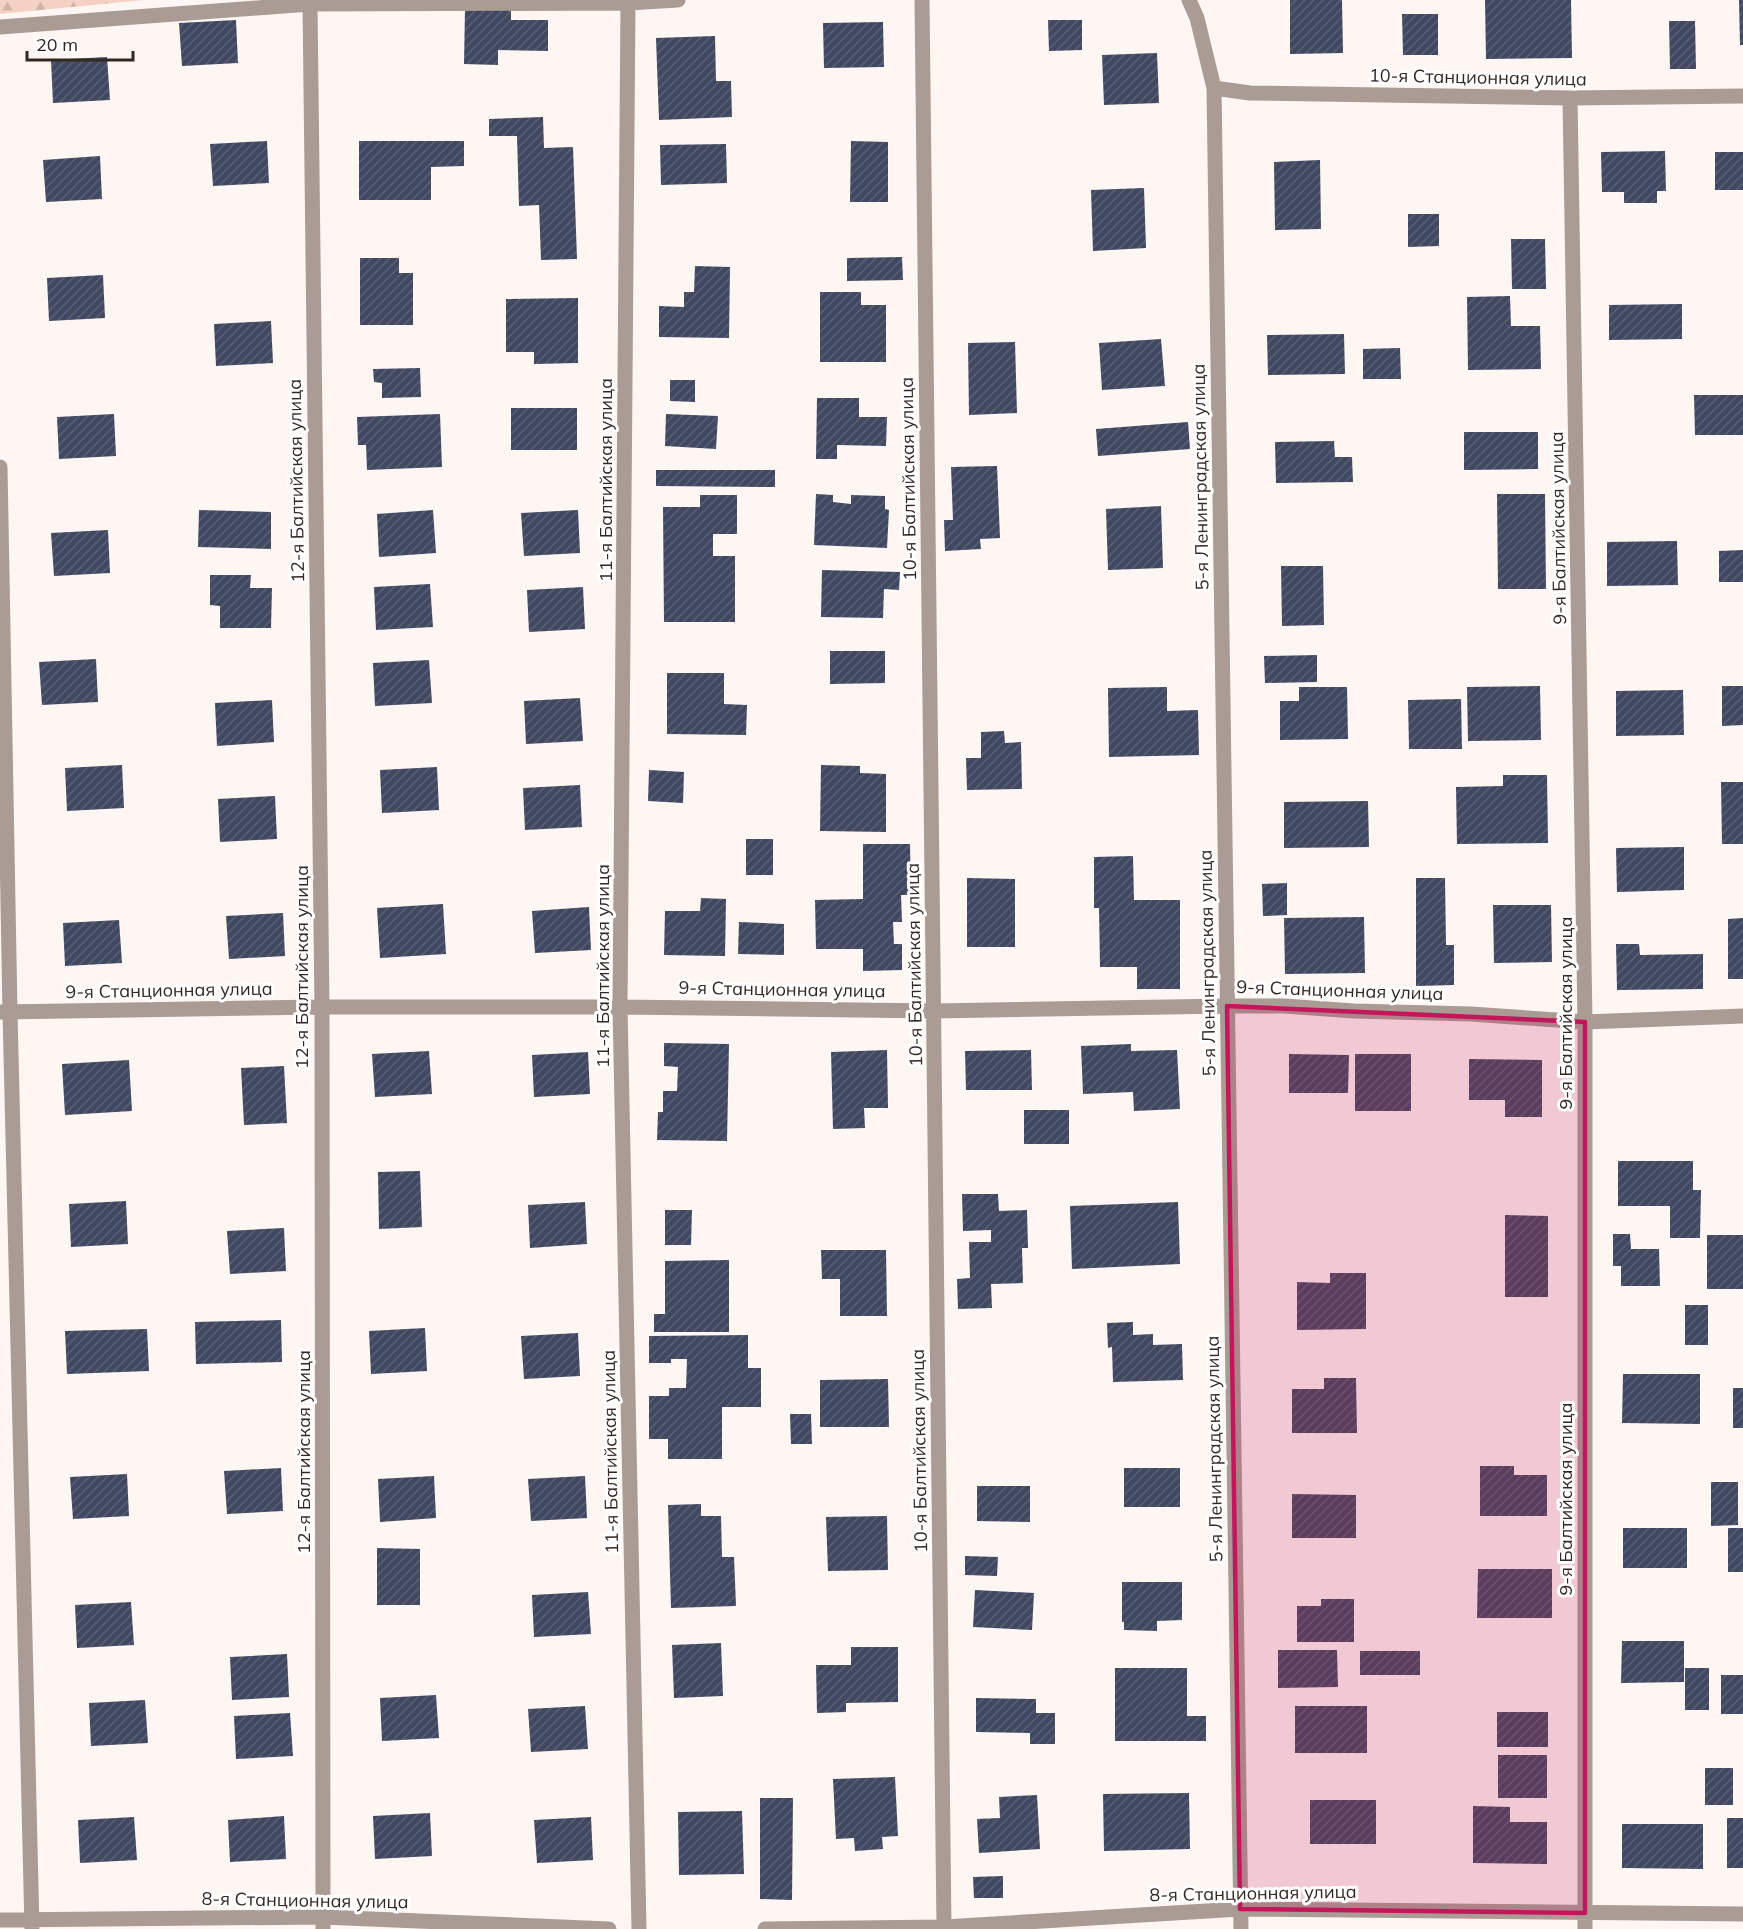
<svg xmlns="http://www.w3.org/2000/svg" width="1743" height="1929" font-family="Mulish,sans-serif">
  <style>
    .forest { fill: url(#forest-firs) }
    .building { fill: url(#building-hatch) }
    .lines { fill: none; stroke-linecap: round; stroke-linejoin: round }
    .minor { stroke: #aa9b95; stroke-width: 15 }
    .marked { fill: #c2185b; fill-opacity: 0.2; stroke: #c2185b; stroke-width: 4.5; stroke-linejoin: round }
    .labels { text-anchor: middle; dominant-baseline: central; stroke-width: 6; stroke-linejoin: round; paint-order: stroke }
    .street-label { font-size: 18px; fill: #342722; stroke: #fff }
  </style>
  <defs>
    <pattern id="forest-firs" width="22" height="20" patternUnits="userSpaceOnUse" patternTransform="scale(1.5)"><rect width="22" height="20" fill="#f4d1c4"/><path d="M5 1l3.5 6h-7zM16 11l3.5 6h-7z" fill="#d2b3a8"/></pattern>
    <pattern id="building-hatch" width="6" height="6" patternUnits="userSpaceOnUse" patternTransform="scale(1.5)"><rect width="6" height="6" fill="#414861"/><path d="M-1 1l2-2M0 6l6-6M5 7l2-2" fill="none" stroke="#5b6073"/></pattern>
  </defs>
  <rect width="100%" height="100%" fill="#fdf6f3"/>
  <!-- forest -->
  <path class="forest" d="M0,0H144L0,14Z"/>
  <!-- building -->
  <path class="building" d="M1290,0H1342L1343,53L1290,54Z
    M1485,0H1571L1572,58L1486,59Z
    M1739,0H1743V45H1740Z
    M465,9L511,10V20H548V51L498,50V65L464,64Z
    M1402,14H1438V55H1403Z
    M236,20L238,63L182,66L179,23Z
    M1048,20H1082V50L1049,51Z
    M1669,21H1695L1696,69H1670Z
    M883,22L884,67L824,68L823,23Z
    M715,36L716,81H731L732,117L659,120L656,38Z
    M1157,53L1159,103L1104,105L1102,55Z
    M107,57L110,100L53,103L51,60Z
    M543,117L544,148L573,147L577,259L541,260L539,205L519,206L517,136H489V119Z
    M267,141L269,183L213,186L210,144Z
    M359,141H464V166L431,167V200H359Z
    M851,141L888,142V202H850Z
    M726,144L727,183L661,185L660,145Z
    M1665,151L1666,191H1657V203H1624V192H1602L1601,152Z
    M1715,152H1743V190H1715Z
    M100,156L102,199L46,202L43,160Z
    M1320,160L1321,229L1275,230L1274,162Z
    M1144,188L1146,248L1093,251L1091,190Z
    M1408,214H1439V246L1408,247Z
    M1511,239H1545L1546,289H1512Z
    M902,257L903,280L847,281V258Z
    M360,258H399V273H413V325H360Z
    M695,266L730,267L729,338L659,337V306L684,307V292H694Z
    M103,275L105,318L49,321L47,278Z
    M820,292H861V305H886V362H820Z
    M1510,296L1511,326H1540L1541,369L1468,370L1467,297Z
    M578,298V363L534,364V352H506V299Z
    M1682,304V339L1609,340V305Z
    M271,321L273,363L216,366L214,324Z
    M1344,334L1345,374L1268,375L1267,335Z
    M1161,339L1165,386L1102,390L1099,343Z
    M1015,342L1017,413L969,415L968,343Z
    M1400,348L1401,379H1363V349Z
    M420,368L421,397L382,398V383L374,382L373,369Z
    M670,380H695V402L670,401Z
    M1694,395H1743V435H1695Z
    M817,398H859V417H887L886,446L837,445V459H816Z
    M511,408H577V450H511Z
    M114,414L116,456L59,459L57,417Z
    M440,414L442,467L367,470L366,445H358L357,417Z
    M666,414L718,416L716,449L665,446Z
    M1188,422L1190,449L1098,456L1096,429Z
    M1464,432H1538V469L1464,470Z
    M1334,441L1335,457H1352L1353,482L1276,483L1275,442Z
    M997,466L1000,538L980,539L981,549L945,551L944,520H953L951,467Z
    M656,470H775V487L656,486Z
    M816,494L833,495V502L851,504V495L885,496V509L889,510L887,548L814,545Z
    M1497,494H1545L1546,589H1498Z
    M700,495H737V534H713V556H735V622H664L663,507H700Z
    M1161,506L1163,568L1108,570L1106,509Z
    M199,510L271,512V549L198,547Z
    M433,510L436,553L379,557L377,514Z
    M578,510L580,553L524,556L521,513Z
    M108,530L110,573L54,576L51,533Z
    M1677,541L1678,585L1607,586V542Z
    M1743,550V582H1719V551Z
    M1281,566H1323L1324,625L1282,626Z
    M822,570L900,572L899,590L884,589L883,618L821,617Z
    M210,575H251L250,588H272L271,628H220V606L210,605Z
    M430,584L433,627L376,630L374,587Z
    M583,587L585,629L529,632L527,590Z
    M830,651H885V683L830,684Z
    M1317,655V682L1265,683L1264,656Z
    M96,659L98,702L42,705L39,662Z
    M429,660L432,703L375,706L373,663Z
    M667,673H724V704L747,705L746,735L667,734Z
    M1540,686L1541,740L1468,741L1467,687Z
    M1722,686H1743V725L1722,726Z
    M1167,687V711L1198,710L1199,755L1109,757L1108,688Z
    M1299,687H1347L1348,739L1280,740V701H1299Z
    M1683,690L1684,735L1616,736V691Z
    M580,698L583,741L526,744L524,701Z
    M1461,699L1462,749H1409L1408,700Z
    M272,700L274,742L217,746L215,703Z
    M1004,731L1005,743L1021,742L1022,789L967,790L966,758H981V732Z
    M122,765L124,808L67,811L65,768Z
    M821,765L860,766V773L886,774V832L820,831Z
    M437,767L439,810L382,813L380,770Z
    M649,770L684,772L683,803L648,801Z
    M1503,775H1547L1548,843L1457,844L1456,787L1503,786Z
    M1721,782H1743V844H1722Z
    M580,785L582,827L525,830L523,788Z
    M275,796L277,839L220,842L218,799Z
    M1368,801L1369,847L1284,848V802Z
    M746,839H773V875H746Z
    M863,844H910L911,895H901L902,922H893L894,944H902V970L863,971V949H816L815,900L863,899Z
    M1684,847V890L1617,892L1616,848Z
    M1133,856L1134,900H1180V989H1137V967H1100L1099,908H1094V857Z
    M967,878L1015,879V947H967Z
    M1416,878H1445L1446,945H1454V985L1416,986Z
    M1287,883V915L1263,916L1262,884Z
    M701,898L726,899L725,956L664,955L665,911H700Z
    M443,904L446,954L380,958L377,908Z
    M1493,905H1551L1552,962L1494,963Z
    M589,907L591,950L535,953L532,911Z
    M283,913L285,956L229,959L226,916Z
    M1364,917L1365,973L1285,974L1284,918Z
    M1743,918V979H1728V919Z
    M119,920L122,963L65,966L63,923Z
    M739,922L784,924V955L738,954Z
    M1616,944H1639L1640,955L1703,954V989L1617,990Z
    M664,1043L729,1044L727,1141L657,1140L658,1112H663V1091H677L678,1067L664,1066Z
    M1131,1044V1051L1177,1050L1180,1109L1134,1111L1133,1092L1083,1094L1081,1046Z
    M887,1050L888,1108H864L865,1128L833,1129L831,1052Z
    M1031,1050L1032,1090H966L965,1051Z
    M429,1051L432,1094L375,1097L372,1054Z
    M588,1052L590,1094L534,1097L532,1055Z
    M1289,1054L1349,1055L1348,1093H1289Z
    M1355,1054H1411V1111H1355Z
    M1469,1059L1542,1060V1117H1505V1100H1469Z
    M129,1060L132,1111L65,1115L62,1064Z
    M284,1066L287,1123L244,1125L241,1068Z
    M1024,1110H1069V1144H1024Z
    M1618,1161H1693V1190H1701L1700,1238H1670V1206H1618Z
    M420,1171L422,1227L379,1229L378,1172Z
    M962,1194H998L999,1211L1027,1210L1028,1248H1022L1023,1283L991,1284L992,1308L958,1309L957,1279L970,1278L969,1242H991V1230L963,1231Z
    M126,1201L128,1244L71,1247L69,1204Z
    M585,1202L587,1244L530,1248L528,1205Z
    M1178,1202L1180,1264L1072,1269L1070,1206Z
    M665,1210H692L691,1245H665Z
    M1505,1215L1548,1216V1297H1505Z
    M284,1228L286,1271L230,1274L227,1231Z
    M1613,1234H1630L1631,1249H1659L1660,1286H1621V1266H1613Z
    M1707,1235H1743V1289H1707Z
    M821,1250H886L887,1316H840V1279H822Z
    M729,1260V1332H654V1314H665V1261Z
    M1330,1273H1366V1329L1297,1330V1282L1330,1283Z
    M1685,1305H1708V1345H1685Z
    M281,1320L282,1362L196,1364L195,1322Z
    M1133,1322V1335L1153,1334V1345L1182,1344L1183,1380L1113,1382L1112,1347L1108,1348L1107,1323Z
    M425,1328L427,1371L371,1374L369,1331Z
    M147,1329L149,1371L67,1374L65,1331Z
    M578,1333L580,1376L524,1379L521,1336Z
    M748,1335V1368H761V1407H722V1459H668V1439H649V1396H669V1388H686L687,1359H671V1363H649V1336Z
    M1623,1374H1700V1424L1622,1423Z
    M1324,1378H1356L1357,1433H1292V1389H1324Z
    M888,1379L889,1427H820V1380Z
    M1733,1388H1743V1428H1733Z
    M790,1414H811L812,1444H791Z
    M1480,1466H1514V1475H1547V1516H1480Z
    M281,1468L283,1511L227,1514L224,1471Z
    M1124,1468H1180V1507H1124Z
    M127,1474L129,1516L73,1519L70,1477Z
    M434,1476L436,1518L380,1522L378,1479Z
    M585,1476L587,1518L531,1521L528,1479Z
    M1711,1482H1738V1525L1711,1526Z
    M977,1486H1030V1522L977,1521Z
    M1292,1494L1356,1495V1538H1292Z
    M701,1504V1516H721L722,1557H734L736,1606L671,1608L668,1505Z
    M887,1516L888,1570L828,1571L826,1517Z
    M1623,1528H1687V1568H1623Z
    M1728,1528H1743V1572H1728Z
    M377,1548L420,1549V1605H377Z
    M965,1556L998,1557L997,1576L965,1575Z
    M1478,1569H1552V1618H1477Z
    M1122,1582H1182V1620L1157,1621V1631L1124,1630V1622H1122Z
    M975,1590L1034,1593L1032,1630L973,1627Z
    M588,1592L591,1634L534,1637L532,1595Z
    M1321,1599H1354V1642H1297V1606H1321Z
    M131,1602L134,1645L77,1648L75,1605Z
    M1622,1641H1684V1682L1621,1683Z
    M721,1643L723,1696L674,1698L672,1645Z
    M851,1647H898V1702L846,1703V1712L817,1713L816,1665H851Z
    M1278,1650H1337L1338,1687L1278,1688Z
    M1360,1651H1420V1675H1360Z
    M287,1654L289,1697L232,1700L230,1657Z
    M1115,1668H1187V1716H1206V1741H1115Z
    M1685,1668H1709V1710H1685Z
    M1721,1675H1743V1714H1721Z
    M436,1695L439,1738L382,1741L380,1698Z
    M976,1698L1036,1699V1713H1055V1744H1030V1733L976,1732Z
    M145,1700L148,1743L91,1746L89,1703Z
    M585,1706L588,1749L531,1752L528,1709Z
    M1295,1706H1367V1753H1295Z
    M1497,1712H1548V1747H1497Z
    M290,1713L293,1756L236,1759L234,1716Z
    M1498,1755H1547V1798H1498Z
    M1705,1768H1733V1805H1705Z
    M895,1777L898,1836L882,1837L883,1849L855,1851L854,1838L836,1839L833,1779Z
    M1189,1793L1190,1849L1104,1851L1103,1794Z
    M1037,1795L1040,1849L979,1853L977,1819L1000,1818L999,1797Z
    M760,1798H793L792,1900L760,1899Z
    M1310,1800H1376V1844H1310Z
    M1473,1806L1510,1807V1822H1547V1864L1473,1863Z
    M742,1811L744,1874L679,1875L678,1812Z
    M430,1813L432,1856L375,1859L373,1816Z
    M284,1816L286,1859L230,1862L228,1820Z
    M134,1817L137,1860L80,1863L78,1820Z
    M591,1817L593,1860L537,1863L534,1820Z
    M1727,1818H1743V1868H1727Z
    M1622,1824H1703V1869L1622,1868Z
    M1003,1876V1898H974L973,1877Z"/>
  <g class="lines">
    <!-- minor -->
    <path class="minor" d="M922,0L944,1929
      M1189,0L1197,18L1214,88L1241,1929
      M628,3L620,1007L639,1929
      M310,4L322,1007L323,1929
      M0,27L310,4L628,3L678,0
      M1214,88L1250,93L1570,98L1743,96
      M1570,98L1585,1022V1929
      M0,467L10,1012L32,1929
      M0,1012L322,1007H620L934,1011L1227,1006H1284L1354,1011L1471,1014L1585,1022L1743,1016
      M0,1920L323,1917L609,1929
      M765,1929L944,1927L1240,1909L1743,1914"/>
  </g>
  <!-- marked area -->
  <path class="marked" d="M1227,1006L1585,1022V1913L1240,1909Z"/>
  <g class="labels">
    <!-- street labels -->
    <g class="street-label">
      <text transform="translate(1478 77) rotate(1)">10-я Станционная улица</text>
      <text transform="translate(1200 477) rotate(-91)">5-я Ленинградская улица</text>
      <text transform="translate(908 479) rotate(-91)">10-я Балтийская улица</text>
      <text transform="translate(605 480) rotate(-90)">11-я Балтийская улица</text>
      <text transform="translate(296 481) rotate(-91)">12-я Балтийская улица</text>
      <text transform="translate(1558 528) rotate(-91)">9-я Балтийская улица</text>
      <text transform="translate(1207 963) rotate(-91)">5-я Ленинградская улица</text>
      <text transform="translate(914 965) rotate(-91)">10-я Балтийская улица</text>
      <text transform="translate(602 966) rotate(-90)">11-я Балтийская улица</text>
      <text transform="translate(301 967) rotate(-90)">12-я Балтийская улица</text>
      <text transform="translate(782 989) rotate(1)">9-я Станционная улица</text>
      <text transform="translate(169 990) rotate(-1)">9-я Станционная улица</text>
      <text transform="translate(1340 990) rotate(2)">9-я Станционная улица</text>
      <text transform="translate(1565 1013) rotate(-90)">9-я Балтийская улица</text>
      <text transform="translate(1214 1449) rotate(-91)">5-я Ленинградская улица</text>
      <text transform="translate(919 1451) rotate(-91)">10-я Балтийская улица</text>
      <text transform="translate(303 1452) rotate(-90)">12-я Балтийская улица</text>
      <text transform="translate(610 1452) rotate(-91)">11-я Балтийская улица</text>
      <text transform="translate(1565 1499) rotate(-90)">9-я Балтийская улица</text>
      <text transform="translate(1253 1893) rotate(-1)">8-я Станционная улица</text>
      <text transform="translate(305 1900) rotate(1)">8-я Станционная улица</text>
    </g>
  </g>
  <!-- scale -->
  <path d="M27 51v9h106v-9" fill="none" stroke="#342722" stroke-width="3"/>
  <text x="36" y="51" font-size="18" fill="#342722" stroke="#ffffff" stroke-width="4.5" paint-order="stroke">20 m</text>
</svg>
